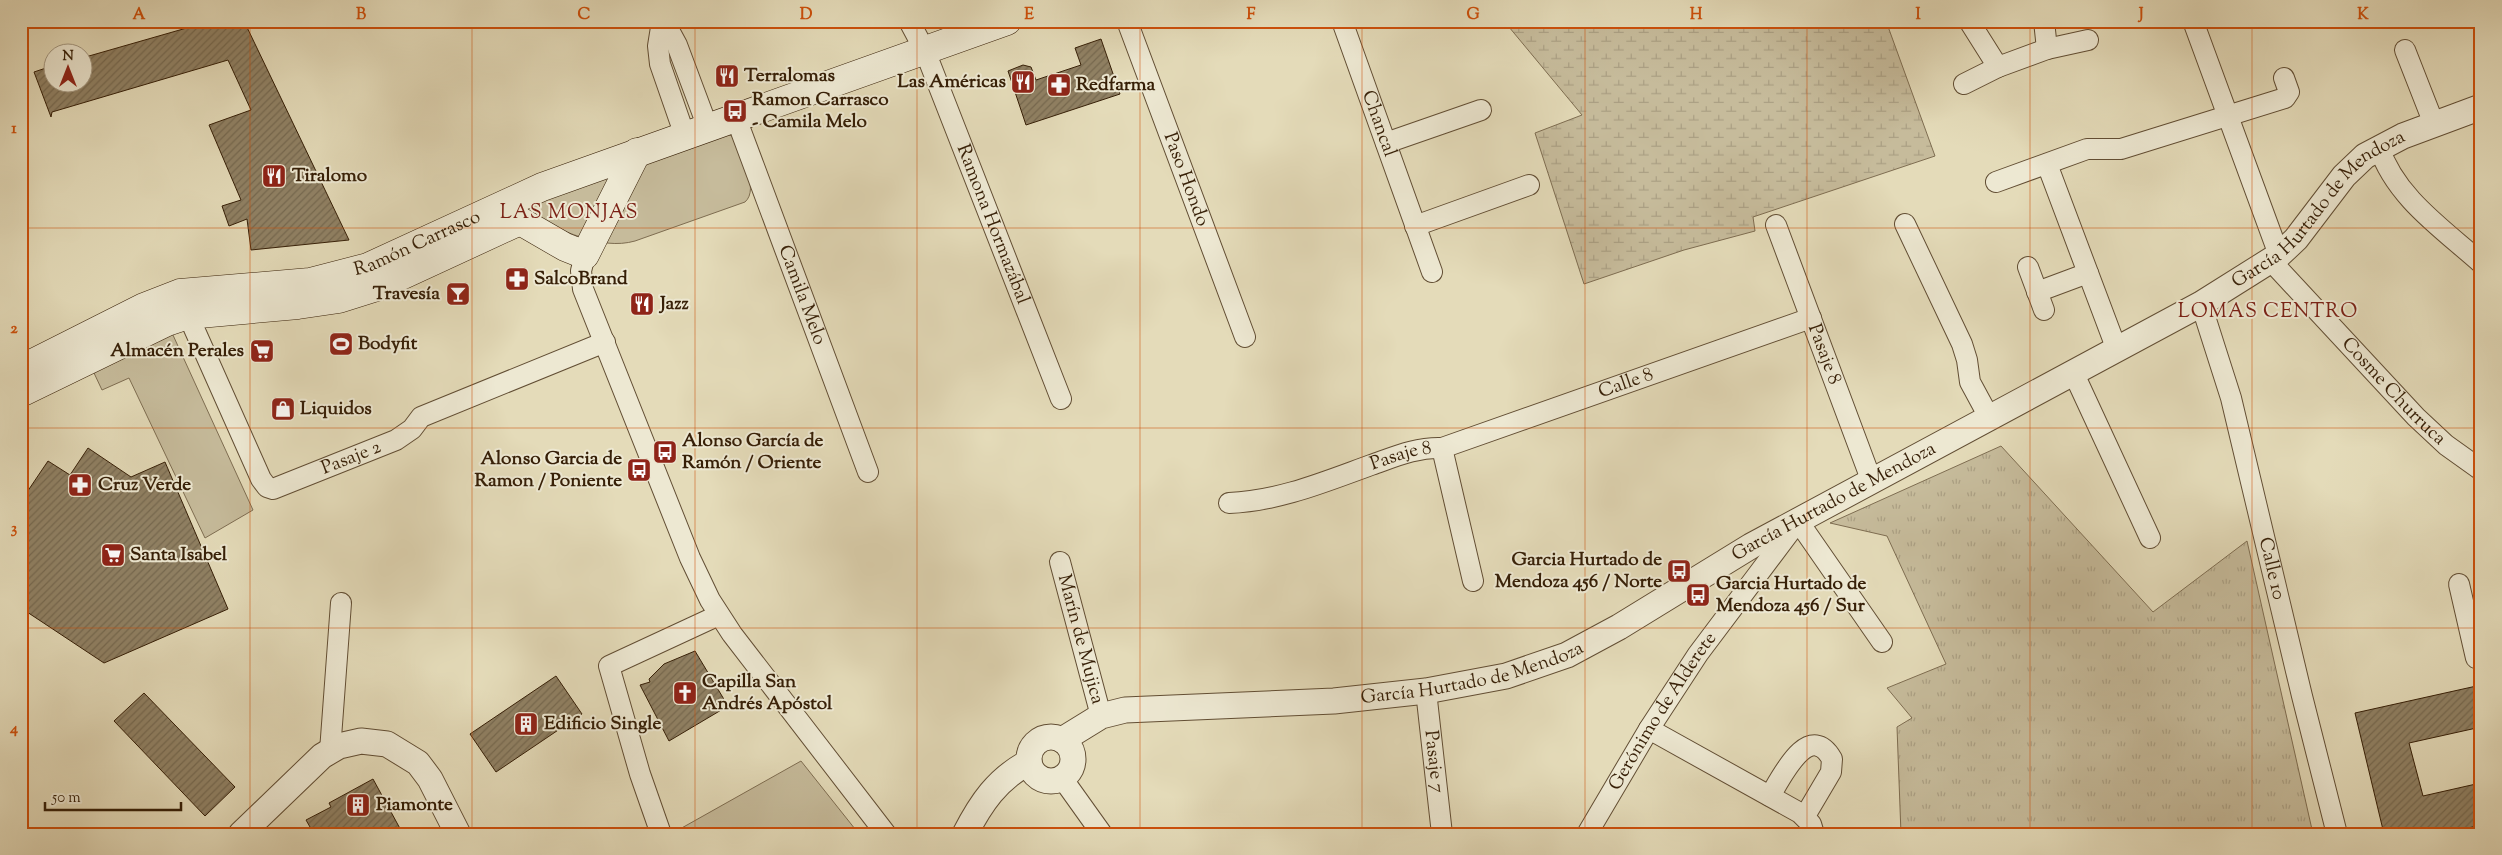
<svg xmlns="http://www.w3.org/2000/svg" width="2502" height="855" font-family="'Sorts Mill Goudy',serif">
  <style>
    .grass { fill: url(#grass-tufts); stroke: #7e6d51 }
    .wetland { fill: url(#wetland-marsh); stroke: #7e6d51 }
    .green { fill: #c6bb9b; stroke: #7e6d51 }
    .building { fill: url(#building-hatch); stroke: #361f07 }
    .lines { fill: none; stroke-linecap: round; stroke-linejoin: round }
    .minor-casing { stroke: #624e34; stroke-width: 22 }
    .tertiary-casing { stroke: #624e34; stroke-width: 27 }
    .secondary-casing { stroke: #361f07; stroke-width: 29 }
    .minor { stroke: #ede8d2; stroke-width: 20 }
    .tertiary { stroke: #ede8d2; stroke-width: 25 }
    .secondary { stroke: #ede8d2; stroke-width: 28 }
    .grid { fill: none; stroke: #cd500b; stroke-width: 1; stroke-opacity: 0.55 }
    .labels { text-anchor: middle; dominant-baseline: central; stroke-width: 4; stroke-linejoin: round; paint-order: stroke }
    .poi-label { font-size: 19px; font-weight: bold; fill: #361f07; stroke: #ede8d2; text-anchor: start }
    .street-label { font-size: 19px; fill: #361f07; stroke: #ede8d2 }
    .neighbourhood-label { font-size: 20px; letter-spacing: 1px; fill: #7a1f14; stroke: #ede8d2 }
    .neatline { fill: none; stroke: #cd500b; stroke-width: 2 }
    .grid-label { font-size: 16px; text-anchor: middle; font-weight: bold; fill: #cd500b }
  </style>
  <defs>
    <pattern id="grass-tufts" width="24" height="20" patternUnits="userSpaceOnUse" patternTransform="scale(1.25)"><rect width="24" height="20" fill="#c6bb9b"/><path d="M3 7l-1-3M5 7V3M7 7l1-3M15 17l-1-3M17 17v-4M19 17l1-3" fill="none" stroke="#aba084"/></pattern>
    <pattern id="wetland-marsh" width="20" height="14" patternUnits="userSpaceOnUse" patternTransform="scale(1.25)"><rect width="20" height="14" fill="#c6bb9b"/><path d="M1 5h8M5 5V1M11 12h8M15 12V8" fill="none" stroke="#aba084"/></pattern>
    <pattern id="building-hatch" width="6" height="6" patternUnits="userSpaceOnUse" patternTransform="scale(1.25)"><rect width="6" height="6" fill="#908164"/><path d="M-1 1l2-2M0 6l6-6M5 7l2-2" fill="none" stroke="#766950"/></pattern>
  </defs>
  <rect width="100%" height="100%" fill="#e4dbb9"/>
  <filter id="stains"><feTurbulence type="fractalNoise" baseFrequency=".004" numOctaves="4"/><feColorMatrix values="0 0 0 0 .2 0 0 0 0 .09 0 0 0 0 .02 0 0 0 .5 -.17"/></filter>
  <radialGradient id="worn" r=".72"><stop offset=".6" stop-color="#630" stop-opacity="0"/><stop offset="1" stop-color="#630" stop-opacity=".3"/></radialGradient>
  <!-- grass -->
  <path class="grass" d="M2001,446L2153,612L2247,541L2313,834H1901L1897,727L1912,718L1887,688L1946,664L1887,536L1830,523Z"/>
  <!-- wetland -->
  <path class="wetland" d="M1504,21H1886L1935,156L1753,217L1755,231L1684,250L1584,284L1535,133L1582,115Z"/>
  <!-- green -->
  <path class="green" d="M726,133L734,137C740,154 760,189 745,202L635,241C600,251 560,229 528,215L524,205Z
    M167,322L253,510L205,538L129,378L102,390L94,373Z
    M801,761L859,834H671Z"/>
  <!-- building -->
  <path class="building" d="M211,21H244L349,240L251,250L247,219L229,226L222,206L241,200L209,125L251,110L228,60L52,112L51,117L34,72L52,66V82H82V58Z
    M1101,39L1120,94L1026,125L1008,71L1023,65L1031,67L1036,80L1081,65L1075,48Z
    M88,448L131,477L165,462L228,609L104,663L21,608V501L48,461L70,475Z
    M695,651L728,706L669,741L640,685L650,682L649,679L664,664Z
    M556,676L582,714L496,772L470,734Z
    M2481,685V727L2409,743L2423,796L2476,784L2481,807V825L2442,834H2384L2355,713Z
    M144,693L235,787L205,816L114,721Z
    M373,779L403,834H314L306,820L331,807L329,803Z"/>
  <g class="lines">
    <defs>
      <g id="minor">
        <path d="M662,21L658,46L660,64L685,136"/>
        <path d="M664,21L677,45L708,128"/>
        <path id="s1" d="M909,21L925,51L1061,399"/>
        <path id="s2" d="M1127,21L1245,337"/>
        <path id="s3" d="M1342,21L1432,272"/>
        <path d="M1969,21L1998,67"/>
        <path d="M2044,21L2047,49"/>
        <path d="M2193,21L2279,255"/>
        <path d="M2405,50L2434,124"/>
        <path d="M1964,84L1998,67L2047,49L2088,40"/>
        <path id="s4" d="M736,118L868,472"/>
        <path d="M1386,143L1481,110"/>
        <path d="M2379,147C2395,197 2443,229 2481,263"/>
        <path d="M2047,164L2117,350"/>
        <path d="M1996,182L2087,149H2121L2285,98L2289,92L2284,78"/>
        <path d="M1905,224L1962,344L1967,360L1970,382L1990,419"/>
        <path id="s5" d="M1776,225L1872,482"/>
        <path d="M1415,226L1529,185"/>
        <path d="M585,255L581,271L583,289L690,558L710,600L732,634L886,834"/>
        <path id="s6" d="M2271,261L2416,417L2446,445L2481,470"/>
        <path d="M2028,267L2044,310"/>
        <path d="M2037,292L2088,273"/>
        <path id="s7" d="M2201,304L2231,398L2302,696L2337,834"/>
        <path id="s8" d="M188,315L261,479L267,487L273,489L396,440L412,429L421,417L605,342"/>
        <path d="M2074,374L2150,538"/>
        <path d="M1442,448L1473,581"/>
        <path id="s9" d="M1229,503C1279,501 1324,482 1371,465C1394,457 1416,447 1442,448L1811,318"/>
        <path id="s10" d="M1060,562L1101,716"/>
        <path d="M2459,584L2476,658L2481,657"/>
        <path id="s11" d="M1426,691L1442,834"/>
        <path d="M1649,729L1800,813L1811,824L1814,834"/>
        <path d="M330,751L341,603"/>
        <path d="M1062,778L1102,834"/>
        <path d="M1770,796C1781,778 1809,719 1832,759L1831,772L1805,816"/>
        <path d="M661,834L640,774L609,666L719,615"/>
        <path id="s12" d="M1587,834L1649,729L1698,654L1798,521L1882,642"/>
      </g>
      <g id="tertiary">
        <circle cx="1051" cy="759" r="22"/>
        <path id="s13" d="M1062,740L1101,716L1125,710L1334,701L1426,691L1506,676L1567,655L1619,627L1751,546L2201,304L2279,255L2296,239L2344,176L2365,156L2403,136L2481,107"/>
        <path d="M241,834L322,756L339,746L361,741L387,744L418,763L430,779L458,834"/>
        <path d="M965,834C981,803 997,779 1029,762"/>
      </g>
      <g id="secondary">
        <path d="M520,221L565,247L585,255L637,152"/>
        <path id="s14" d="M21,369L144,307L180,293L310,282L368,267L542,187L1007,21"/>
        <path d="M21,393L167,322L188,315L298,305L339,299L377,287L520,221"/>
      </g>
    </defs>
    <!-- minor casing -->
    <use href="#minor" class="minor-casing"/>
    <!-- tertiary casing -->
    <use href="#tertiary" class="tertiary-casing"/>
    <!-- secondary casing -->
    <use href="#secondary" class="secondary-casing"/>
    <!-- minor -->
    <use href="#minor" class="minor"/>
    <!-- tertiary -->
    <use href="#tertiary" class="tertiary"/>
    <!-- secondary -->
    <use href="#secondary" class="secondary"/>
  </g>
  <!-- grid -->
  <path class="grid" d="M250,21V834M472,21V834M695,21V834M917,21V834M1140,21V834M1362,21V834M1585,21V834M1807,21V834M2030,21V834M2252,21V834M21,228H2481M21,428H2481M21,628H2481"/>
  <!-- icons -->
  <defs>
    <symbol id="restaurant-square" viewBox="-11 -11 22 22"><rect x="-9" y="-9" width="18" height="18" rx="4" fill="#8f2418" stroke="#ede8d2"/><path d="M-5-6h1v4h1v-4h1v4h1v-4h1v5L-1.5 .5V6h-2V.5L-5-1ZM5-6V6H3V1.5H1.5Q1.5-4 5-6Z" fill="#fff"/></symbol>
    <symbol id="pharmacy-square" viewBox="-11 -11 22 22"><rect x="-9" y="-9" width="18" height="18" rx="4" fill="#8f2418" stroke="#ede8d2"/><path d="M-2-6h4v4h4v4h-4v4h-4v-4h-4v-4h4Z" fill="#fff"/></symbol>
    <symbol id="bus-square" viewBox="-11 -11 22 22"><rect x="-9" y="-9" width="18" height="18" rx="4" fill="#8f2418" stroke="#ede8d2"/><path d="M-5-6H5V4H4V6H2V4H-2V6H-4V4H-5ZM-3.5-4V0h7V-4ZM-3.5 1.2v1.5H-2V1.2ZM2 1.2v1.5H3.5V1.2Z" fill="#fff"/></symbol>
    <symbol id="bar-square" viewBox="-11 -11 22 22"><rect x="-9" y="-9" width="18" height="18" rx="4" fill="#8f2418" stroke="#ede8d2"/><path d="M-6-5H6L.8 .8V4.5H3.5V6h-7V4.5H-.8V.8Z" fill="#fff"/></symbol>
    <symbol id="stadium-square" viewBox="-11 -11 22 22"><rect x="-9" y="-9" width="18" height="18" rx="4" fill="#8f2418" stroke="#ede8d2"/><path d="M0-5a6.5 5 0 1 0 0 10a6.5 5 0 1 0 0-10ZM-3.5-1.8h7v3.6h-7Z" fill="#fff"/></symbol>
    <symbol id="supermarket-square" viewBox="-11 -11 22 22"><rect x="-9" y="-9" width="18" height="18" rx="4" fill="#8f2418" stroke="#ede8d2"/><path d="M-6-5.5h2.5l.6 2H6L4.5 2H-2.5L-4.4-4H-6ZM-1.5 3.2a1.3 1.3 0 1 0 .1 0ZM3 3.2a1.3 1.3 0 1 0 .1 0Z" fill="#fff"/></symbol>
    <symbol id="shop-square" viewBox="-11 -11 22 22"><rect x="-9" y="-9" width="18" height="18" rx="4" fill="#8f2418" stroke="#ede8d2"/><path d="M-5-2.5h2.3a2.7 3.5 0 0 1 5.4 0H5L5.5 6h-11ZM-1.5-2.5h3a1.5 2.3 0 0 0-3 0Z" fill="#fff"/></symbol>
    <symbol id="church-square" viewBox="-11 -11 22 22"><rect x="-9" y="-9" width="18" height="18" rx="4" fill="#8f2418" stroke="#ede8d2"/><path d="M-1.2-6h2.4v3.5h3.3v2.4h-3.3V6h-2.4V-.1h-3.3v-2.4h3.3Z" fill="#fff"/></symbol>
    <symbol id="building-square" viewBox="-11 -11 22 22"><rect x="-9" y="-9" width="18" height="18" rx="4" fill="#8f2418" stroke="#ede8d2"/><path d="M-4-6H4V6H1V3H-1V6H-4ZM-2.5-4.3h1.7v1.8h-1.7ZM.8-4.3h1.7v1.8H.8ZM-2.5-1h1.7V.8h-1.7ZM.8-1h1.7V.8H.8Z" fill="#fff"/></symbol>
  </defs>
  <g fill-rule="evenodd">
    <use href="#restaurant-square" x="713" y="62" width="28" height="28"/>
    <use href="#restaurant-square" x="1009" y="68" width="28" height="28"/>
    <use href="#pharmacy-square" x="1045" y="71" width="28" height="28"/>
    <use href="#bus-square" x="721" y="97" width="28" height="28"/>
    <use href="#restaurant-square" x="260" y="162" width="28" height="28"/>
    <use href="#pharmacy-square" x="503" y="265" width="28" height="28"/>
    <use href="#bar-square" x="444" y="280" width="28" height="28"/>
    <use href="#restaurant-square" x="628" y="290" width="28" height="28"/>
    <use href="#stadium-square" x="327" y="330" width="28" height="28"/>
    <use href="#supermarket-square" x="248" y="337" width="28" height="28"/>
    <use href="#shop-square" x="269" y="395" width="28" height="28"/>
    <use href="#bus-square" x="651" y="438" width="28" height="28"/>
    <use href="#bus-square" x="625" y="456" width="28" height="28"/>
    <use href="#pharmacy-square" x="66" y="471" width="28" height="28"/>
    <use href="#supermarket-square" x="99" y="541" width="28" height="28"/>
    <use href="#bus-square" x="1665" y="557" width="28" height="28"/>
    <use href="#bus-square" x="1684" y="581" width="28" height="28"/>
    <use href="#church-square" x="671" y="679" width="28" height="28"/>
    <use href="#building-square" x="512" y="710" width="28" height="28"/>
    <use href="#building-square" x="344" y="791" width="28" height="28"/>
  </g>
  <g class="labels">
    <!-- poi labels -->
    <g class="poi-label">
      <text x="744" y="76">Terralomas</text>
      <text x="1006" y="82" text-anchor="end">Las Américas</text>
      <text x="1076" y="85">Redfarma</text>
      <text x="752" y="100">Ramon Carrasco<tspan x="752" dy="22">- Camila Melo</tspan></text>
      <text x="292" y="176">Tiralomo</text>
      <text x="534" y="279">SalcoBrand</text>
      <text x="440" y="294" text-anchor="end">Travesía</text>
      <text x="660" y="304">Jazz</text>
      <text x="358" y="344">Bodyfit</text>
      <text x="244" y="351" text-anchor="end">Almacén Perales</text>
      <text x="300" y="409">Liquidos</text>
      <text x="682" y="441">Alonso García de<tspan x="682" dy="22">Ramón / Oriente</tspan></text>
      <text x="622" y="459" text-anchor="end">Alonso Garcia de<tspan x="622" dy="22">Ramon / Poniente</tspan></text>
      <text x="98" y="485">Cruz Verde</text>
      <text x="130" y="555">Santa Isabel</text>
      <text x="1662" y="560" text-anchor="end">Garcia Hurtado de<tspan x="1662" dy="22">Mendoza 456 / Norte</tspan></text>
      <text x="1716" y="584">Garcia Hurtado de<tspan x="1716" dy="22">Mendoza 456 / Sur</tspan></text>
      <text x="702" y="682">Capilla San<tspan x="702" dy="22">Andrés Apóstol</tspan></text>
      <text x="544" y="724">Edificio Single</text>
      <text x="376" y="805">Piamonte</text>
    </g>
    <!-- street labels -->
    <g class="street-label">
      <text stroke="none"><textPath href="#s3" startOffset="109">Chancal</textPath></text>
      <text stroke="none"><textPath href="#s2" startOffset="169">Paso Hondo</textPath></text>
      <text stroke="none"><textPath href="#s13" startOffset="1396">García Hurtado de Mendoza</textPath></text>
      <text stroke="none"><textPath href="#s1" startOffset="220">Ramona Hormazábal</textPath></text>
      <text stroke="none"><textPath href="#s14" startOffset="421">Ramón Carrasco</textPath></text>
      <text stroke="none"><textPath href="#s4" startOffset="189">Camila Melo</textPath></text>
      <text stroke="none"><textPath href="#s5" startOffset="138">Pasaje 8</textPath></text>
      <text stroke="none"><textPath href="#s9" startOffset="416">Calle 8</textPath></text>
      <text stroke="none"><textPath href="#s6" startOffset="179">Cosme Churruca</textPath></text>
      <text stroke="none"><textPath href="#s8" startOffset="280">Pasaje 2</textPath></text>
      <text stroke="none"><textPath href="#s9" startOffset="179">Pasaje 8</textPath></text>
      <text stroke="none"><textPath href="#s13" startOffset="826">García Hurtado de Mendoza</textPath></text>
      <text stroke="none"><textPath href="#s7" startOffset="274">Calle 10</textPath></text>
      <text stroke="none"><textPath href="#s10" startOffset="80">Marín de Mujica</textPath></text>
      <text stroke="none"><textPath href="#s13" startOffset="421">García Hurtado de Mendoza</textPath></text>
      <text stroke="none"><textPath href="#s12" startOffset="144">Gerónimo de Alderete</textPath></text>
      <text stroke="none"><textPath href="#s11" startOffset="71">Pasaje 7</textPath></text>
    </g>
    <!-- neighbourhood labels -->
    <g class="neighbourhood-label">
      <text x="569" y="213">LAS MONJAS</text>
      <text x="2268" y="312">LOMAS CENTRO</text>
    </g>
  </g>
  <!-- margin -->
  <rect width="2502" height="855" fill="none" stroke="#e4dbb9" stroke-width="55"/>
  <!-- north arrow -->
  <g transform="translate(68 68)"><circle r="24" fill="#ede8d2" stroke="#a49881"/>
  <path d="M0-4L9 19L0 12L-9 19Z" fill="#8f2418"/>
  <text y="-8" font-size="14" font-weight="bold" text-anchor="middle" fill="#361f07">N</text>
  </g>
  <!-- scale -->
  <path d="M45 802v8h136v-8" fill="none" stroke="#361f07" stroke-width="2.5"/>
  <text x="52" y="802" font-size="15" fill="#361f07" stroke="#ede8d2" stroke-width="4" paint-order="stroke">50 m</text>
  <rect x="28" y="28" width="2446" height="800" class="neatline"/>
  <g class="grid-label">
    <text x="139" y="19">A</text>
    <text x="361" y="19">B</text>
    <text x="584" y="19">C</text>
    <text x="806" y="19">D</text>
    <text x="1029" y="19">E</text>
    <text x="1251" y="19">F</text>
    <text x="1473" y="19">G</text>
    <text x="1696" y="19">H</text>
    <text x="1918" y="19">I</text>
    <text x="2141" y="19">J</text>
    <text x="2363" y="19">K</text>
    <text x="14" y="133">1</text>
    <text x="14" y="333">2</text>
    <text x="14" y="533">3</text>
    <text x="14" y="733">4</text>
  </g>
  <rect width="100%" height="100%" filter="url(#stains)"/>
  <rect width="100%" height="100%" fill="url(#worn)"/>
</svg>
